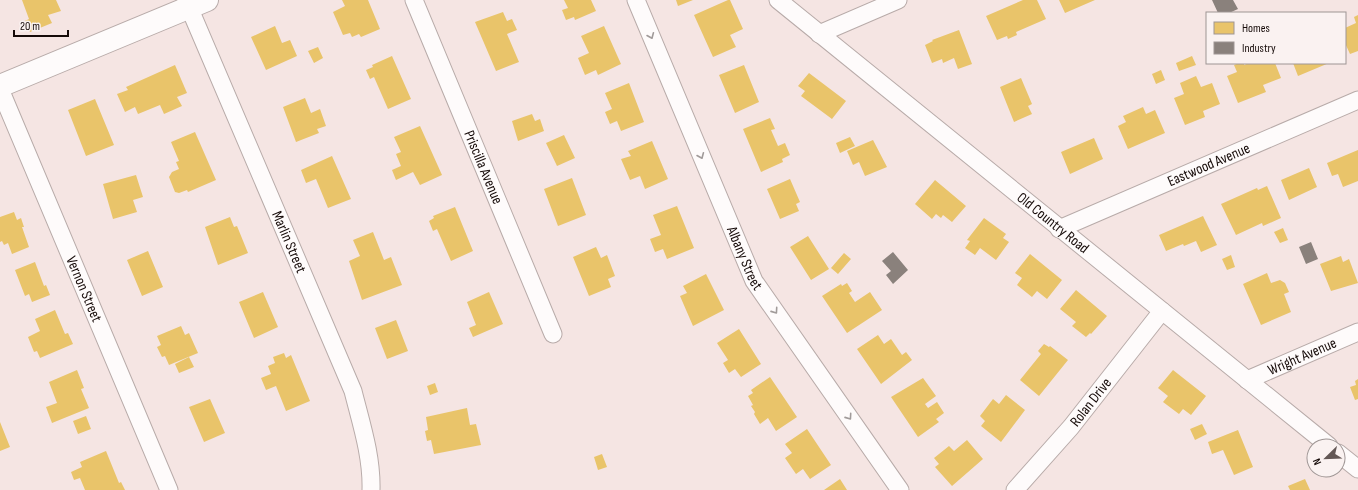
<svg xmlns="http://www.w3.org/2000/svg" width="1358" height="490" font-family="'Sofia Sans Condensed',sans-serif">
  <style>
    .homes { fill: #e9c46a }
    .industry { fill: #8a817c }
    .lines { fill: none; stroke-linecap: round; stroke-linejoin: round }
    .minor-casing { stroke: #b8aba9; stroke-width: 19 }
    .tertiary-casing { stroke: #b8aba9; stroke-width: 24 }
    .minor { stroke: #fefbfb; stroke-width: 17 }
    .tertiary { stroke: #fefbfb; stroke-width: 22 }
    .oneway { stroke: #a19b9a }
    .labels { text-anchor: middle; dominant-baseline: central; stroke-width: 4; stroke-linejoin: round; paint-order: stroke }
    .street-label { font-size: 15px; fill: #150a08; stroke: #faf2f1 }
  </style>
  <rect width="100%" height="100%" fill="#f5e5e3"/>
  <!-- homes -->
  <path class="homes" d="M22,0H56L61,11L48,15L52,23L30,32L25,21L29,19Z
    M342,0H368L380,29L361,37L359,34L352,37L350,33L343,35L333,12L345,6Z
    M564,0H591L596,11L575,20L574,17L566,20L562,10L568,8Z
    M676,0H693L678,6Z
    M728,0H730L743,29L730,35L736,47L713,57L694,15Z
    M1023,0H1037L1046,19L1016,32L1017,35L1008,39L1007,36L997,40L986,16Z
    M1059,0H1095L1065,13Z
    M503,12L507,21L512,19L517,30L507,34L519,62L496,71L475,22Z
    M1358,15V51L1350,54L1345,43V28L1356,23L1354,17Z
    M275,26L282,43L290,40L297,56L266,70L251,37Z
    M604,26L621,64L598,75L596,70L585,75L578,58L589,53L581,36Z
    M959,30L972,64L958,69L954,58L943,63L942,59L932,63L925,45L933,41L932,40Z
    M318,47L323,58L314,63L308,51Z
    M392,56L411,99L388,109L374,77L370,79L366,70L373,67L372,65Z
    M1192,56L1196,65L1179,71L1176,63Z
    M1239,63H1244V65L1249,63H1275L1281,78L1263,85L1266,92L1238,103L1227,76L1237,72L1234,65Z
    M1293,63H1329L1298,76Z
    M175,65L187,93L177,97L182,106L164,114L160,105L138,114L135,107L125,112L117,94L128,90L126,87Z
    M744,65L759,102L735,113L719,75Z
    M1161,70L1165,80L1156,84L1152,74Z
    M809,73L846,101L832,119L801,96L805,91L798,86Z
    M1196,76L1201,87L1212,83L1220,104L1203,111L1205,117L1185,125L1174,98L1184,94L1180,83Z
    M1021,78L1032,104L1028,106L1032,114L1014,122L1000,87Z
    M629,83L644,122L621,131L617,121L610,124L605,112L612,109L605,93Z
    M305,98L311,113L320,109L326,126L317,129L319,133L296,142L283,107Z
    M95,99L114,145L86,156L68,110Z
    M1143,107L1146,114L1155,110L1165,133L1128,149L1118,126L1126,122L1123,116Z
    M532,114L535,121L540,119L544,131L518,141L512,121Z
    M770,118L775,129L771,130L778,146L785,143L790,155L782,159L783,162L761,172L743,129Z
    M420,126L442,175L420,185L413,172L396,180L392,170L401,166L396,154L401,152L394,137Z
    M195,132L216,180L188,192L187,190L179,193L175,192L169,177L172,172L179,169L176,162L179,161L171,142Z
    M564,135L575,158L557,166L546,143Z
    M850,137L855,146L840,153L836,143Z
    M1094,138L1103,159L1070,174L1061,152Z
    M873,140L887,167L865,176L859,162L853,165L847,151Z
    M652,141L668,179L645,189L640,176L630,180L621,159L631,156L628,151Z
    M1358,150V181L1343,187L1338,174L1332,176L1327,163Z
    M332,156L351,199L328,208L316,179L306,183L301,170Z
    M1309,168L1317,187L1289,200L1281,180Z
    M136,175L143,197L133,200L137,212L113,219L103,184Z
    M572,178L586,215L558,226L544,189Z
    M790,179L800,202L796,204L799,211L780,219L767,189Z
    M935,180L966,206L952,222L943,215L941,218L936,214L932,219L915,204Z
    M1267,186L1281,218L1263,226L1262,223L1236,235L1221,204L1257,188L1258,190Z
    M677,206L694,248L667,259L663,249L655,252L650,239L661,235L653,215Z
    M455,207L473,251L451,261L437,229L433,231L429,221L434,218L433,216Z
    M14,212L17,220L21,218L24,227H22L29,247L12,254L8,243L4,245L2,241L0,242V217Z
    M1203,216L1217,245L1201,252L1196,241L1184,246L1183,244L1166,251L1159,235Z
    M230,217L234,227L237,226L248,253L218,265L205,227Z
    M984,218L1006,234L1003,238L1009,242L996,260L980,248L975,255L965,248L970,241L967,240Z
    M1283,228L1288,240L1280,243L1274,232Z
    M373,232L384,260L391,257L402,285L362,300L349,261L360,256L353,240Z
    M808,236L829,269L811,280L790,247Z
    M596,247L601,258L607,255L615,276L608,279L611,287L589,296L573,257Z
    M148,251L163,287L142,296L127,260Z
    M844,253L851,259L838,274L831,268Z
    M1030,254L1062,280L1047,299L1037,291L1032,297L1017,285L1022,278L1015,273Z
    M1231,255L1235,267L1227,270L1222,259Z
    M1341,256L1343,262L1349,259L1358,283L1331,291L1320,264Z
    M35,262L44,286L46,285L50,295L32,302L29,294L25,296L15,270Z
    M1267,273L1271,283L1280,280L1285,283L1289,292L1284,294L1291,312L1261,325L1243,284Z
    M706,274L724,310L693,326L680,296L687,293L683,286Z
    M847,283L852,291L849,293L855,302L870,292L882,310L847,333L822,296L841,284L842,286Z
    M1076,290L1107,316L1091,334L1090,333L1086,337L1072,326L1076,322L1060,309Z
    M263,292L278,327L254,338L239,302Z
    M489,292L503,324L473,337L469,328L476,325L467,302Z
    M55,310L65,334L68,333L73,344L40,358L37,351L34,352L28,337L40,331L35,319Z
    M396,320L408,351L387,359L375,328Z
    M181,326L185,335L189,333L198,353L169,365L165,356L162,357L157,347L161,345L157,336Z
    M739,329L761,364L741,377L735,369L729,373L723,363L728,360L717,343Z
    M878,335L884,344L891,339L902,355L906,352L912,360L881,384L857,349Z
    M1044,344L1049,347L1050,346L1068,360L1039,396L1020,380L1041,354L1038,351Z
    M284,353L286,358L291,355L310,401L286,411L276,386L266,390L261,378L271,374L268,366L275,363L273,357Z
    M189,357L194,367L179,373L175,364Z
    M77,370L84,388L81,389L89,408L52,423L46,407L57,403L49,382Z
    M1173,370L1206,396L1191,415L1183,409L1179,414L1163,402L1168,396L1158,388Z
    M770,377L797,417L776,431L768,418L760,424L754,414L755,412L751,406L753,405L748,396L753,393L751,390Z
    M923,378L936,396L925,404L928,408L937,402L944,413L936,419L939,422L918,437L891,397Z
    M1358,379V399L1355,400L1350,387L1356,385L1355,381Z
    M435,383L438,392L430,395L427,386Z
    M1006,395L1025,410L1001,442L981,426L985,421L980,416L993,399L999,404Z
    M210,399L225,433L204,442L189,407Z
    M467,408L470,425L476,424L481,445L434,454L431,440L427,441L425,431L428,430L426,417Z
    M86,416L91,429L78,434L73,421Z
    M0,422L10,447L0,451Z
    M1202,424L1207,434L1195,440L1190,429Z
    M807,429L831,465L810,479L803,469L796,474L785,458L792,453L785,444Z
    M1238,430L1253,467L1234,475L1223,450L1212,454L1208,442Z
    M967,440L983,459L952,486L935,467L939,464L934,458L949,446L954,451Z
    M106,451L119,483L121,482L125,490H85L80,478L74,480L71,472L82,467L80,462Z
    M602,454L607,467L598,470L594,457Z
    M840,479L847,490H824Z
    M1305,479L1310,490H1290L1288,486Z"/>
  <!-- industry -->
  <path class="industry" d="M1212,0H1233L1238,9L1229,13H1218Z
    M1311,242L1318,259L1306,264L1299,247Z
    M893,252L908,270L893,284L886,275L891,271L882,261Z"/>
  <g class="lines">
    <defs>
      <g id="minor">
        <path id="s1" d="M186,0L353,391C361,423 372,456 371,490"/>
        <path id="s2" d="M414,0L553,334"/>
        <path id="s3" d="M636,0L754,281L900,490"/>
        <path id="s4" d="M778,0L1329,446"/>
        <path d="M819,34L898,0"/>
        <path id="s5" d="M0,89L169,490"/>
        <path id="s6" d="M1059,229L1358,100"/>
        <path id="s7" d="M1247,380L1358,332"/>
        <path d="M1338,453L1358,469"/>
        <path id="s8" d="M1015,490L1071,427L1162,311"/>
      </g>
      <path id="tertiary" d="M0,86L207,0"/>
    </defs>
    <!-- minor casing -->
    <use href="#minor" class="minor-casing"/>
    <!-- tertiary casing -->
    <use href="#tertiary" class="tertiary-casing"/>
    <!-- minor -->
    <use href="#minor" class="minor"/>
    <!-- tertiary -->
    <use href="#tertiary" class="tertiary"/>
  </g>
  <!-- one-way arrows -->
  <defs><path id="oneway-chevron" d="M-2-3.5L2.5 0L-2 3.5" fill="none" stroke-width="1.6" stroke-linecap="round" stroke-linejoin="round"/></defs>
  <g class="oneway">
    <use href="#oneway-chevron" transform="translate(651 36) rotate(67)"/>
    <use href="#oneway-chevron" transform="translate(701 156) rotate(67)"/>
    <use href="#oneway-chevron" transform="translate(775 311) rotate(55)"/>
    <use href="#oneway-chevron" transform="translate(849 417) rotate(55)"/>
  </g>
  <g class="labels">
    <!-- street labels -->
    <g class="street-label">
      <text stroke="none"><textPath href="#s6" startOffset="163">Eastwood Avenue</textPath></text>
      <text stroke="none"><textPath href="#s2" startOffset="181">Priscilla Avenue</textPath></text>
      <text stroke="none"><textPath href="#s4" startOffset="354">Old Country Road</textPath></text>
      <text stroke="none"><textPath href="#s1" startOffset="263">Marlin Street</textPath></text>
      <text stroke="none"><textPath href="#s3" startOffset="280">Albany Street</textPath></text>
      <text stroke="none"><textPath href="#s5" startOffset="217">Vernon Street</textPath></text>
      <text stroke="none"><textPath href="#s7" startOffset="60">Wright Avenue</textPath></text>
      <text stroke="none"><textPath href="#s8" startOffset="116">Rolan Drive</textPath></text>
    </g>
  </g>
  <!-- legend -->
  <rect x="1206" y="12" width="140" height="52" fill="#faf2f1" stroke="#9e9594"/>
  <rect x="1214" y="22" width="20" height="12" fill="#e9c46a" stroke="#9e9594"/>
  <text x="1242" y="32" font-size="12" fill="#150a08">Homes</text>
  <rect x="1214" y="42" width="20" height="12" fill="#8a817c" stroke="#9e9594"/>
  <text x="1242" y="52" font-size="12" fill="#150a08">Industry</text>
  <!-- north arrow -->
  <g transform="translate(1326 458) rotate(247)"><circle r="19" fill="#faf2f1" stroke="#9e9594"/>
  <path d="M0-3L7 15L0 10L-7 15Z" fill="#635755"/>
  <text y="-6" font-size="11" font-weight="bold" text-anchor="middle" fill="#150a08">N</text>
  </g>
  <!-- scale -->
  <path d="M14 30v6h54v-6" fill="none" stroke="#150a08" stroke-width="2"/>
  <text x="20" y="30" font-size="12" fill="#150a08" stroke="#faf2f1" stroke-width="3" paint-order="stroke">20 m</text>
</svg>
